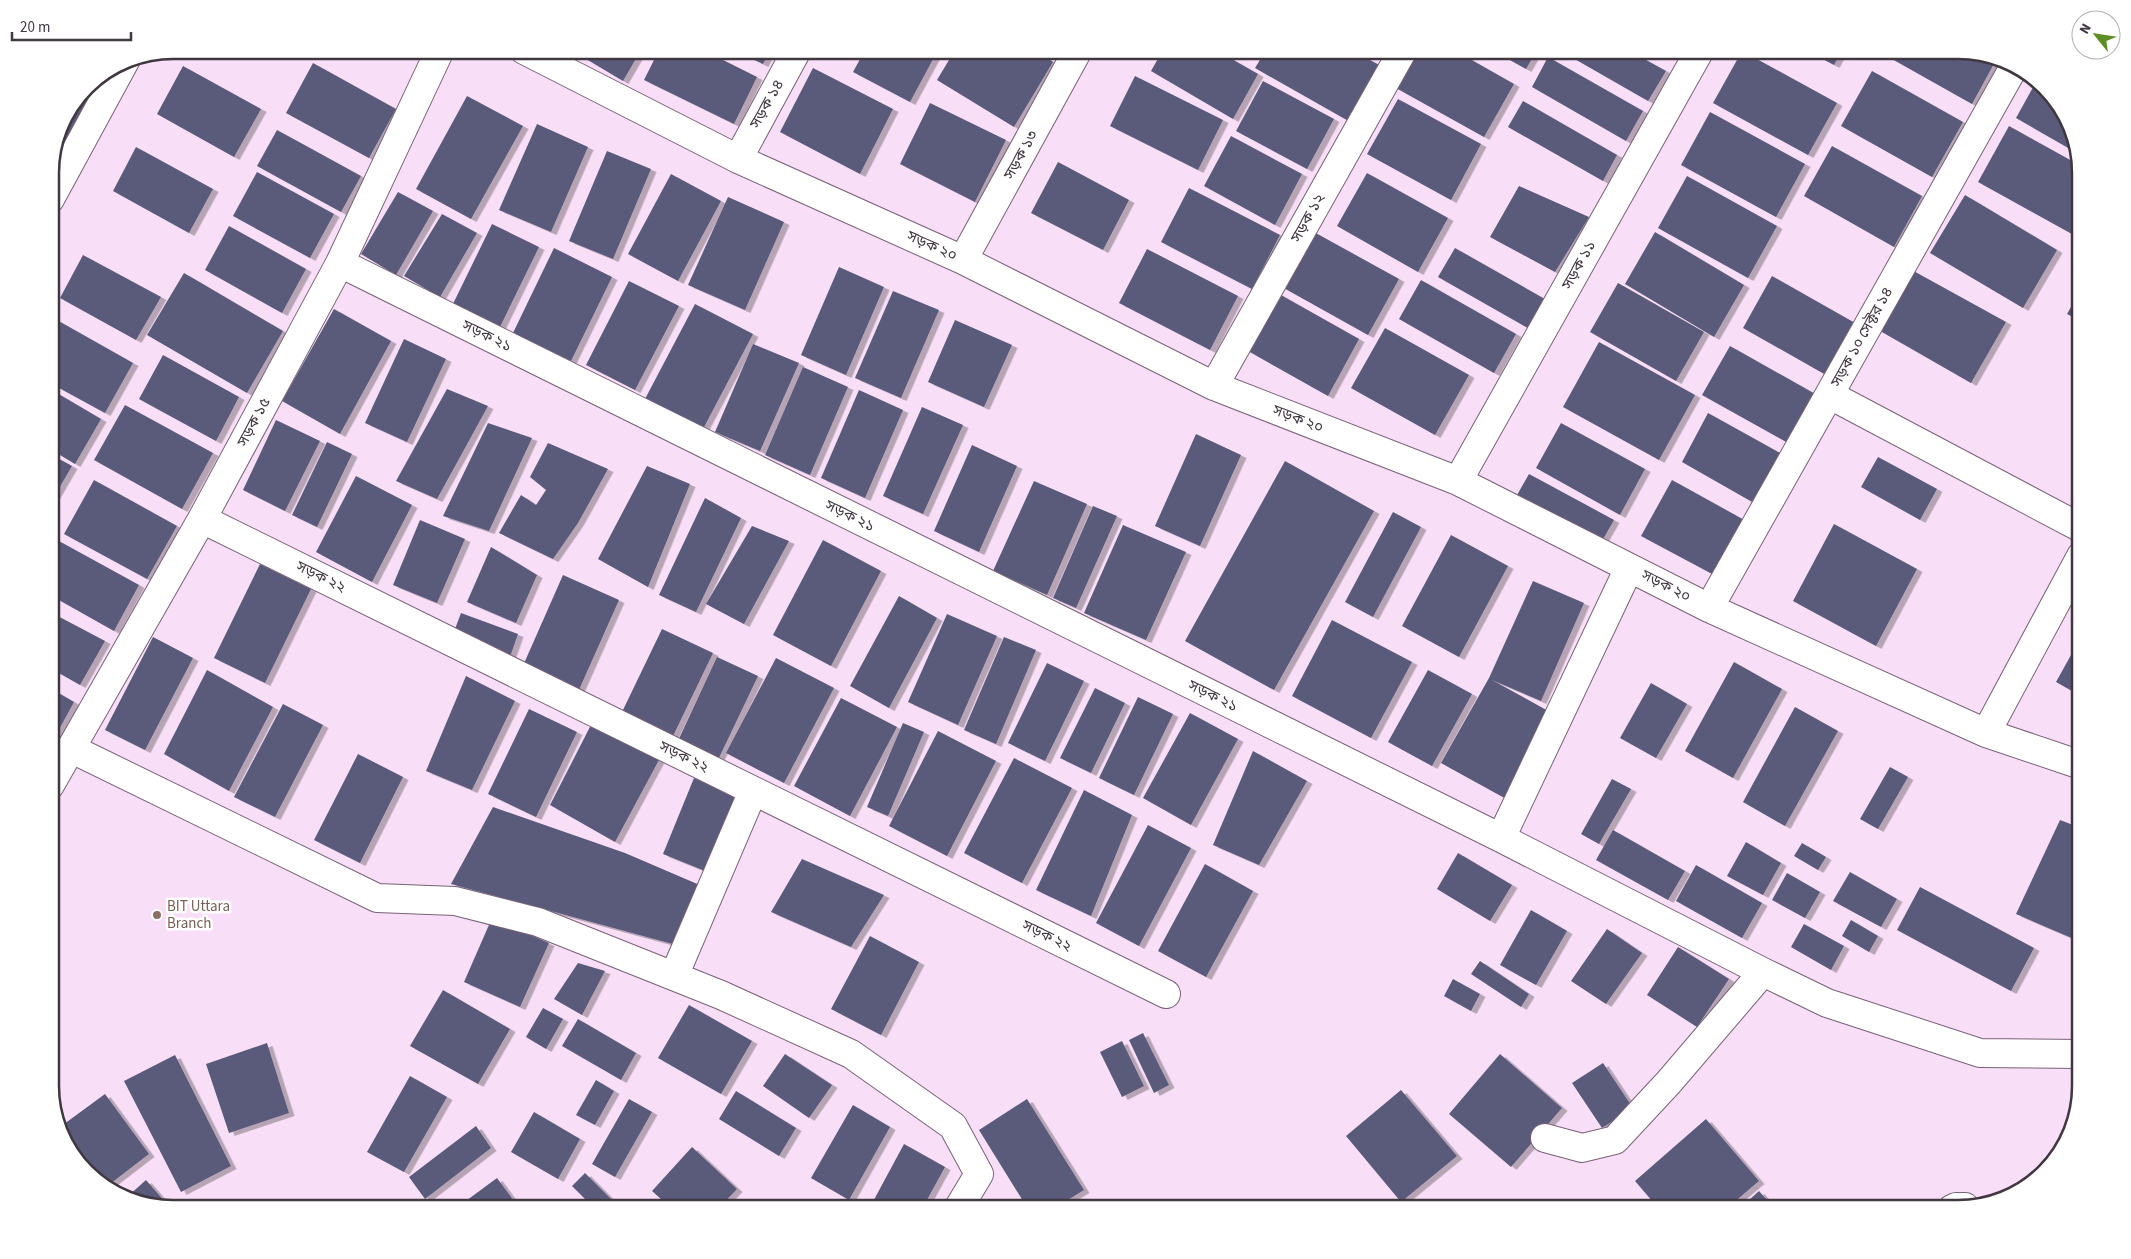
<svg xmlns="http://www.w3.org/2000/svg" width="2131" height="1259" font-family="'Source Sans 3','Noto Sans Bengali',sans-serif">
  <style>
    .building { fill: #5a5a7a; filter: url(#shadow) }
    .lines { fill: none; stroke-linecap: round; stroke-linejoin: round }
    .minor-casing { stroke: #786277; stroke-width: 30 }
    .minor { stroke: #fff; stroke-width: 28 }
    .education-dot { fill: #8d6e63; stroke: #fff; stroke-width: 2 }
    .labels { text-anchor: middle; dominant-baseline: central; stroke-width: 5; stroke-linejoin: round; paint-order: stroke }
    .street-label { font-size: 15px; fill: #403740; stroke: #fff }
    .education-label { font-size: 15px; fill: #785e54; stroke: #fff; text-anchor: start }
    .rim { fill: none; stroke: #403740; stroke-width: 2.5 }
  </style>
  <defs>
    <filter id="shadow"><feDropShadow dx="5.5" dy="3" stdDeviation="0" flood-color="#0004"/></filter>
  </defs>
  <rect width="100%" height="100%" fill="#f8dff7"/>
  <!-- building -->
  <path class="building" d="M571,50H641L623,81Z
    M659,50H703L757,77L734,124L644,80Z
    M734,50H770L763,64Z
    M865,50H938L910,102L853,72Z
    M955,50H1034L1053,62L1014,127L937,80Z
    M1163,50H1216L1258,74L1233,119L1151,71Z
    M1266,50H1351L1383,67L1352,123L1255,68Z
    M1418,50H1454L1514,84L1484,137L1396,88Z
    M1492,50H1537L1526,69Z
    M1559,50H1628L1666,71L1648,101Z
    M1664,50H1679L1676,57Z
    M1806,50H1842L1834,65Z
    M1876,50H1958L1996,60L1972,104Z
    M1742,51L1837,103L1808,155L1713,103Z
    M1548,57L1643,111L1626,141L1532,87Z
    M313,63L396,109L369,158L286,113Z
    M183,66L261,109L234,157L157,114Z
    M813,68L893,109L860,174L780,132Z
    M1872,71L1963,122L1932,177L1841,126Z
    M1135,76L1223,120L1198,170L1110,126Z
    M1263,81L1334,119L1307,169L1236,131Z
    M92,82L99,86L66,147L56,141L59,126L86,86Z
    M2036,82L2064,111L2077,153L2016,118Z
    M467,96L523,126L471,219L416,189Z
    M1398,99L1481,144L1451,200L1367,154Z
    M1523,101L1617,155L1603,181L1508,127Z
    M930,103L1006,140L975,202L900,164Z
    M1710,112L1805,164L1776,217L1681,165Z
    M537,124L588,147L551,232L499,210Z
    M2009,126L2081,166V239L1978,182Z
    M277,130L361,176L341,212L257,166Z
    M1231,136L1302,174L1275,225L1204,186Z
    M1832,146L1922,196L1894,247L1804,196Z
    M136,147L213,189L189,233L113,191Z
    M607,151L651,169L613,259L569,241Z
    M1058,162L1129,200L1103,250L1031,213Z
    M257,172L334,214L310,258L233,216Z
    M1367,173L1448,218L1418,272L1337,226Z
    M671,174L721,201L678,281L628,254Z
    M1687,176L1777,226L1748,278L1658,228Z
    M1519,186L1589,217L1555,272L1490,237Z
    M1189,188L1280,235L1252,289L1161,242Z
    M398,192L433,211L396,275L361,254Z
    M1965,195L2057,250L2023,308L1930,253Z
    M728,197L784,222L745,310L688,285Z
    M442,214L477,233L440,297L404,276Z
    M492,224L539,247L498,331L451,308Z
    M229,226L306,269L282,313L205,270Z
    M1312,231L1399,279L1368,335L1282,287Z
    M1655,232L1744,285L1714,337L1625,284Z
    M554,248L612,277L571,361L513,333Z
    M1455,248L1550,302L1533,331L1438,277Z
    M1147,249L1238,296L1210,350L1119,303Z
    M83,255L161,297L136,340L60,298Z
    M839,267L884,287L846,375L801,355Z
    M1908,268L2006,322L1971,383L1875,328Z
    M184,273L283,331L247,393L147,335Z
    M1772,276L1862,327L1833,379L1743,328Z
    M1421,280L1516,334L1494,373L1399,319Z
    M629,281L679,306L635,390L586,365Z
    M1618,283L1704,332L1676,381L1590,332Z
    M2081,289V321L2067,314Z
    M1272,290L1359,339L1328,396L1241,347Z
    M893,291L939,310L901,398L855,378Z
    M695,304L753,334L703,429L645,399Z
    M334,309L391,341L340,434L282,401Z
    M55,319L133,363L105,413L50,383V328Z
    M955,320L1012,345L984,407L928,382Z
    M1385,328L1469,375L1435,435L1351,388Z
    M404,339L446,359L407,442L365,423Z
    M1599,342L1695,395L1659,460L1563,407Z
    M753,344L799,363L760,451L715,432Z
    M1730,346L1817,395L1790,444L1702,395Z
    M163,355L239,397L216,441L139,399Z
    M803,367L848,387L810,475L765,455Z
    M50,389L101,419L75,464L50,449Z
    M447,389L488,406L437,499L396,481Z
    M859,390L903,410L865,498L821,478Z
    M125,405L213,453L182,509L94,460Z
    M922,407L963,425L923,514L883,496Z
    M1708,413L1782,454L1754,503L1682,462Z
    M276,420L320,441L285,511L243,490Z
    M488,423L532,438L489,531L443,516Z
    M1561,423L1645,469L1620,515L1536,468Z
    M1196,434L1241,455L1200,546L1155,526Z
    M327,442L352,454L317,527L292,515Z
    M548,443L608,469L578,523L553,559L499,533L521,495L536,505L546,490L530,477Z
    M972,445L1017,466L979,552L934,531Z
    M50,454L72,466L50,504Z
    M1878,457L1937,489L1920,520L1861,487Z
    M1285,461L1374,511L1274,690L1185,641Z
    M647,466L690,484L648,587L598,559Z
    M1529,474L1614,520L1602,541L1517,495Z
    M356,476L412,505L372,582L316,552Z
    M94,480L177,526L147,579L64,534Z
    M1672,480L1746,521L1716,576L1641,536Z
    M1034,481L1087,504L1047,595L993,571Z
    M705,498L741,518L696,612L659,595Z
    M1093,506L1117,516L1076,608L1053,598Z
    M1393,512L1421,527L1373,617L1345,602Z
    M420,520L465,539L437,603L393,585Z
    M1834,524L1917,569L1876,646L1793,601Z
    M1123,525L1186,552L1146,640L1084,613Z
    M752,526L789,541L744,624L706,604Z
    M1451,535L1508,566L1459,657L1402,626Z
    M57,540L139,585L114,631L50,595V551Z
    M823,540L881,571L831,666L773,635Z
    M491,547L537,575L516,623L467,602Z
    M260,564L311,589L265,683L214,658Z
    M563,575L619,600L578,692L522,668Z
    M1533,581L1584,603L1541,701L1492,680L1557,716L1510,801L1441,763L1489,678Z
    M899,596L937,618L889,708L850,686Z
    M50,612L105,641L80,685L50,668Z
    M461,613L518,634L510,657L455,629Z
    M947,614L997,636L958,725L908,702Z
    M1332,620L1412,662L1371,738L1292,696Z
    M662,629L713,653L673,736L622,712Z
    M153,637L193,658L145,750L105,730Z
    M1004,637L1036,650L996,744L964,730Z
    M2081,637V696L2056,682Z
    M717,657L758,676L717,762L677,743Z
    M776,658L834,688L784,783L726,753Z
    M1734,662L1782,689L1733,778L1685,751Z
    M1047,663L1084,681L1045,761L1008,743Z
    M207,670L273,707L229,791L164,754Z
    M1428,670L1472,694L1432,766L1388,742Z
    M466,676L515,701L472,790L426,771Z
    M1651,683L1687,704L1656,758L1620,738Z
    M50,688L74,702L50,746Z
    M1095,688L1125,703L1091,773L1060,758Z
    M1138,697L1173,714L1134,795L1099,778Z
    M841,698L897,727L850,816L794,786Z
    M283,704L323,725L275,817L234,797Z
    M1795,707L1838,731L1785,826L1743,802Z
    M529,709L577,732L536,817L488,794Z
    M1190,713L1238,739L1191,825L1143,798Z
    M593,721L660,758L615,842L550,805Z
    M903,723L924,732L888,816L867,807Z
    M938,731L996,761L947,856L889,826Z
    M1253,751L1307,781L1259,865L1213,845Z
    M358,754L403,777L360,863L314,840Z
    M1014,758L1072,788L1022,883L964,853Z
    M1890,767L1908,777L1878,829L1860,819Z
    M694,778L741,798L710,873L663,854Z
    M1612,779L1631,789L1599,844L1581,834Z
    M1084,790L1132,815L1091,916L1036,890Z
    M493,807L625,853L709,889L680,946L451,884Z
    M2060,820L2081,828V942L2016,914Z
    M1148,825L1191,848L1139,946L1096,923Z
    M1613,830L1685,871L1668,900L1596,860Z
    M1746,842L1781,863L1763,895L1727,876Z
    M1802,843L1826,857L1818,870L1794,856Z
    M1458,853L1512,885L1490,921L1437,889Z
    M802,859L884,895L851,947L771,912Z
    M1205,864L1253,891L1206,977L1158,951Z
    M1696,865L1762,903L1742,938L1676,901Z
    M1850,872L1897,899L1881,927L1833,901Z
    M1787,873L1820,892L1805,918L1772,900Z
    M1920,887L2034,948L2011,991L1897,930Z
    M1531,910L1567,931L1536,985L1500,965Z
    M492,918L549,943L520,1007L464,982Z
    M1851,920L1878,936L1869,952L1842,936Z
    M1804,924L1844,946L1831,970L1791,947Z
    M1607,929L1642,953L1606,1004L1571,981Z
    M870,936L919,962L881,1035L831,1009Z
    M1678,947L1729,979L1697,1027L1647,995Z
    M1480,961L1529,994L1521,1007L1471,974Z
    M578,963L605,971L582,1015L554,999Z
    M1453,979L1480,994L1471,1011L1444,996Z
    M443,990L510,1029L478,1084L410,1046Z
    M689,1005L752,1041L721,1094L658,1058Z
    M543,1008L563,1019L546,1049L526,1037Z
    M578,1019L636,1053L621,1080L562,1046Z
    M1143,1033L1169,1085L1154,1093L1129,1040Z
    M1122,1041L1144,1086L1122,1097L1100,1052Z
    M267,1043L289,1113L229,1133L206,1064Z
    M785,1054L832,1085L809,1118L763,1086Z
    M1500,1054L1562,1108L1511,1167L1449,1114Z
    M175,1055L231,1166L181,1192L124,1081Z
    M1603,1063L1633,1108L1602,1128L1572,1083Z
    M410,1076L447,1097L404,1172L367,1152Z
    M596,1080L614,1091L595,1125L576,1115Z
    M1401,1090L1457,1156L1401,1202L1346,1136Z
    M736,1091L796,1128L779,1156L719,1119Z
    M105,1094L149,1154L106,1187L67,1148L60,1127Z
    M629,1099L652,1112L615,1177L592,1164Z
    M1027,1099L1084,1190L1053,1209H1028L979,1130Z
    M853,1105L890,1127L849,1200L811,1178Z
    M534,1112L580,1139L558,1179L511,1152Z
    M1706,1119L1759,1181L1726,1209H1659L1635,1181Z
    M476,1126L491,1148L425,1199L409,1177Z
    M904,1144L945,1167L922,1209H869Z
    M692,1147L737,1189L718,1209H672L652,1191Z
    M585,1173L621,1209H595L572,1186Z
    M497,1178L520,1209H455Z
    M146,1180L166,1203L162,1206L127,1197Z
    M1759,1191L1775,1209H1739Z
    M1272,1199L1280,1209H1260Z
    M559,1201L565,1209H548Z"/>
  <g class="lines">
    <defs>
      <path id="minor" d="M524,50L738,159L963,260L1214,386L1458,481L1709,608L1986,733L2081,765
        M738,159L797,50
        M50,199L126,59
        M963,260L1078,50
        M340,263L1501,838L1763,972L1827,1003L1980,1053L2081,1054
        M1214,386L1403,50
        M1830,395L2081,528
        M1458,481L1700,50
        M202,519L1166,994
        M1709,608L2015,65
        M1986,733L2081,556
        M72,749L377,898L455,901L538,922L721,995L851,1054L953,1126L979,1174L958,1209
        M50,785L202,519L340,263L440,50
        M1501,838L1629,568
        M674,976L753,791
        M1545,1138L1582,1148L1615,1140L1669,1082L1763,972
        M1952,1209L1956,1207H1965"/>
    </defs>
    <!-- minor casing -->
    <use href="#minor" class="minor-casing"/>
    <!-- minor -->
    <use href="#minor" class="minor"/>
  </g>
  <!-- markers -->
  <circle class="education-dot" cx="157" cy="915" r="5"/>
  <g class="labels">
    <!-- street labels -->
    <g class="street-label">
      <text transform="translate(767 104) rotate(-61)">সড়ক ১৪</text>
      <text transform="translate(1021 155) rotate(-61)">সড়ক ১৩</text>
      <text transform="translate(1308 218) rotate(-61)">সড়ক ১২</text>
      <text transform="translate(932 246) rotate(24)">সড়ক ২০</text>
      <text transform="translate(1579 265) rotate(-61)">সড়ক ১১</text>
      <text transform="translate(487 336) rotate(26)">সড়ক ২১</text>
      <text transform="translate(1862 337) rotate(-61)">সড়ক ১০ সেক্টর ১৪</text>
      <text transform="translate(1298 419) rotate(21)">সড়ক ২০</text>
      <text transform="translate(254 422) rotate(-62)">সড়ক ১৫</text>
      <text transform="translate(850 516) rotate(26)">সড়ক ২১</text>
      <text transform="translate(321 577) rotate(26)">সড়ক ২২</text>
      <text transform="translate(1666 586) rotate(27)">সড়ক ২০</text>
      <text transform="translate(1213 696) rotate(26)">সড়ক ২১</text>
      <text transform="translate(684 757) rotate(26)">সড়ক ২২</text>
      <text transform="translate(1047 936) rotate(26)">সড়ক ২২</text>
    </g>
    <!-- education labels -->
    <g class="education-label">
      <text x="167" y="906">BIT Uttara<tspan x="167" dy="17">Branch</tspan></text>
    </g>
  </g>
  <!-- crop -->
  <path d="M0 0H2131V1259H0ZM173 59H1958A114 114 0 0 1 2072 173V1086A114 114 0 0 1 1958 1200H173A114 114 0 0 1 59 1086V173A114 114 0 0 1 173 59Z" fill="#fff" fill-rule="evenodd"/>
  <path class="rim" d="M173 59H1958A114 114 0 0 1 2072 173V1086A114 114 0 0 1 1958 1200H173A114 114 0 0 1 59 1086V173A114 114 0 0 1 173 59Z"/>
  <!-- north arrow -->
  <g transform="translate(2096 35) rotate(300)"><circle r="24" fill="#ffffff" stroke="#b3afb3"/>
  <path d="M0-4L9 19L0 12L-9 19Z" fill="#5e8e24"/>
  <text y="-8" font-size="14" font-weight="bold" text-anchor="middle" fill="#403740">N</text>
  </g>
  <!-- scale -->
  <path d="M12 32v8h119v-8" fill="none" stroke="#403740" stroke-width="2.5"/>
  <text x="20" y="32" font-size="15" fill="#403740" stroke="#ffffff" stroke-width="4" paint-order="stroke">20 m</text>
</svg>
